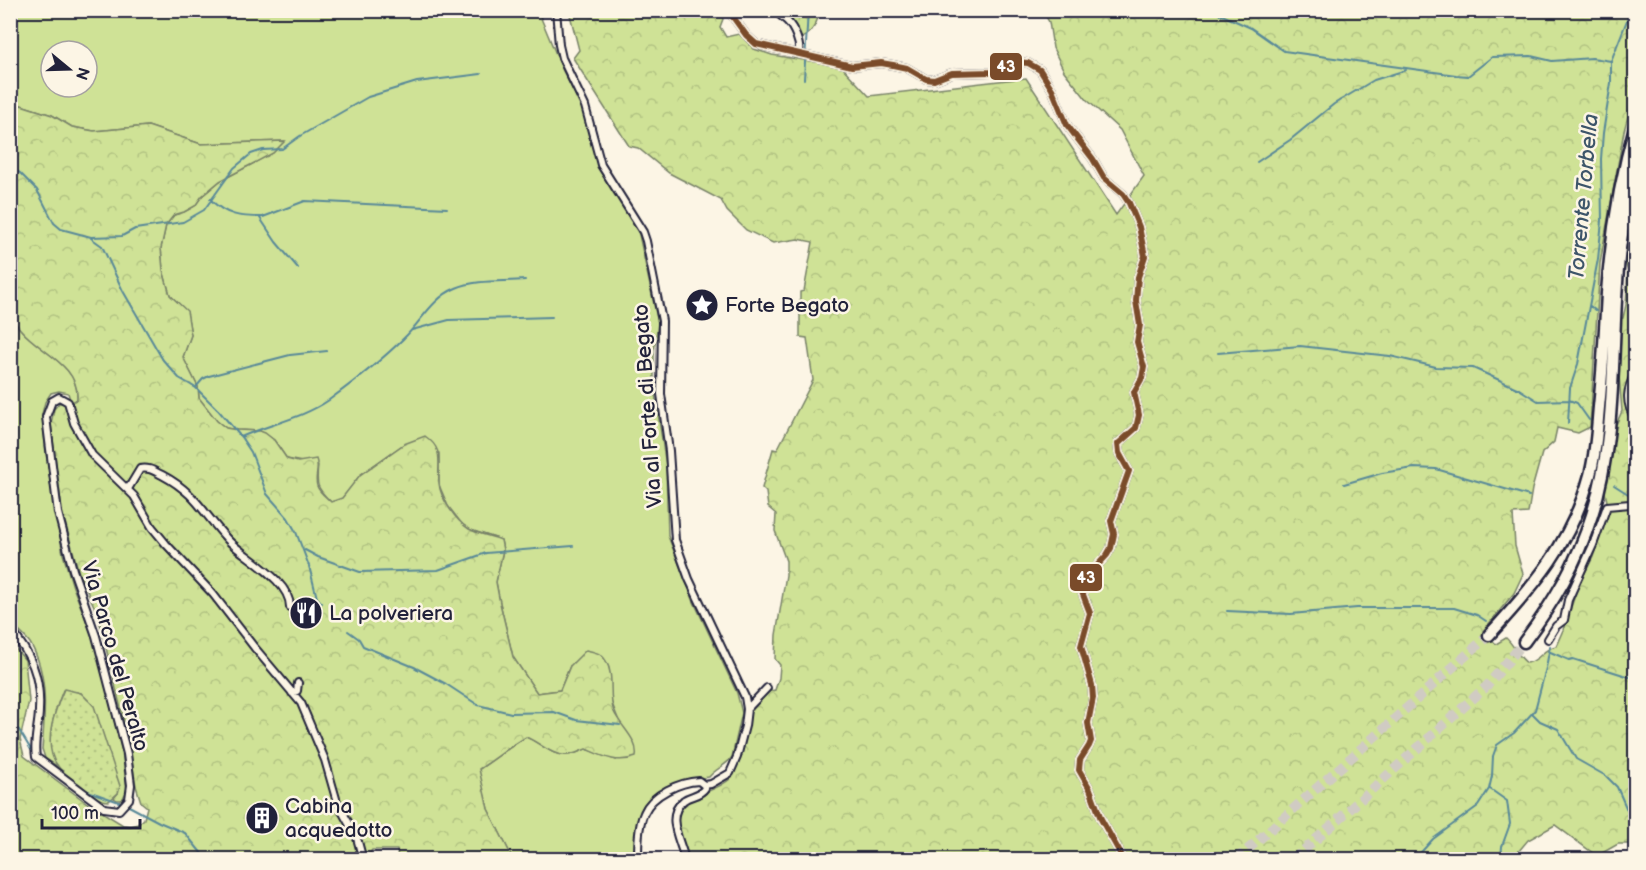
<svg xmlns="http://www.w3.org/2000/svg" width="1646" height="870" font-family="'Balsamiq Sans',sans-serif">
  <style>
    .grass { fill: #cfe296; stroke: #788268; stroke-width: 1.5; fill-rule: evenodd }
    .forest { fill: url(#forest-crowns); stroke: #788268; stroke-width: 1.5 }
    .park { fill: url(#park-dots); stroke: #788268; stroke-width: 1.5 }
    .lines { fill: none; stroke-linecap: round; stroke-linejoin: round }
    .stream { stroke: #598999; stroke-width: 2 }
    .motorway-tunnel { stroke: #d0cbc3; stroke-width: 10; stroke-dasharray: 10 5; stroke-linecap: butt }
    .minor-casing { stroke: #22223b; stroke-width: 10 }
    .motorway-casing { stroke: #22223b; stroke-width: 15 }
    .minor { stroke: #fcf5e5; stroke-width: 6 }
    .motorway { stroke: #fcf5e5; stroke-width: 10 }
    .bus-1-casing { stroke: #fcf5e5; stroke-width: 10 }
    .bus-1 { stroke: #7a4b2a; stroke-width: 6 }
    .labels { text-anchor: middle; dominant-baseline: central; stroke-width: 5; stroke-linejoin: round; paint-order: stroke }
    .poi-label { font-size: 21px; fill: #22223b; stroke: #fcf5e5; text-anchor: start }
    .street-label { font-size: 21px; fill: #22223b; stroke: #fcf5e5 }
    .water-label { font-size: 22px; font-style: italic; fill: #3d556a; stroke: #fcf5e5 }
    .line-badge { stroke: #fcf5e5; stroke-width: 2 }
    .badge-label { font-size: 16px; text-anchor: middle; font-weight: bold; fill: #fff }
  </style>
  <defs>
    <pattern id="forest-crowns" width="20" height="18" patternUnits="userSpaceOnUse" patternTransform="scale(1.5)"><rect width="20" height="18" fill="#cfe296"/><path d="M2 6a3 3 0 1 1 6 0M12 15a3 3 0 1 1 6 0" fill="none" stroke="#b1c282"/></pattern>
    <pattern id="park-dots" width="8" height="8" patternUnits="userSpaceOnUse" patternTransform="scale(1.5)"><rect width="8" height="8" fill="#cfe296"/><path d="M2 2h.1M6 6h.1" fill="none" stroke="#b1c282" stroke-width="1.8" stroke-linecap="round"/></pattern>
  </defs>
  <rect width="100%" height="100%" fill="#fcf5e5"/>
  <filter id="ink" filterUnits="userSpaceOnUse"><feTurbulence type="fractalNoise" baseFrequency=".0167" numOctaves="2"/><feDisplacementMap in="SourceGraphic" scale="12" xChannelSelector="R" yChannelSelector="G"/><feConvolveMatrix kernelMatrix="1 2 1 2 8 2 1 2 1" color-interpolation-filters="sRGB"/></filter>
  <g filter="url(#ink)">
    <!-- grass -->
    <path class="grass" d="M10,11H538L563,71L581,106L591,135L597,164L638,230L658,323L654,351V387L666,466L668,536L694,602L737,693L742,713L732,757C726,766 716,768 709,777C684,781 651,785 640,812L635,859H513L488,809L478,770C495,759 509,747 526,737C539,742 553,757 567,755C573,755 580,751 586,749L616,760L619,721L611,701L570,666L560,690L537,693L513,657L500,603L496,582L503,550L501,540L471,530L462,524L448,506L439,485V453L404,444L360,475L342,499L331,502C316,487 316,485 318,465L287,459L274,440L260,431L237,430L226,428L217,421L199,398L198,387L183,357L191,335L187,312L170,295L163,270L161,248L166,225L174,215L184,212L195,206L202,196L220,181L273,153L284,141L201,144L148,126L94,131L72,127L52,115L21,105L11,109ZM51,51H87V87H51Z
      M10,315C14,320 17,326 22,331C41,352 80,366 77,399L71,403L68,393L59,391L51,393L45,402L42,414L46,454L63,554L73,587L95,643L122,752L127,790L122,800H117L114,798L118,793L81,693L63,690C53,715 45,740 57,766L45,758L42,749C45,715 49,674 30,643C25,636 17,630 11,623Z"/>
    <!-- forest -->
    <path class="forest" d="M569,11H720L723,19L720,27L726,37L739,34L754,49L772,55L841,66L869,96L1026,78L1116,215L1144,176L1120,130L1087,100L1064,71L1053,48L1049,22L1043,11H1635V90L1624,131L1600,263L1590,427L1578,433L1557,428L1554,442L1542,453L1532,489L1528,513L1513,514L1515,546L1523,574L1514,593L1483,631L1496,644L1506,638C1514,645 1518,657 1527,663C1540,661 1543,648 1556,646L1563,630L1578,587L1593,557L1609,510L1604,488L1615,427L1622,411L1617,353L1618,320L1623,318L1626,305L1628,271L1623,254L1635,179V847L1634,844H1618L1597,856L1555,825L1528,840L1518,852L1519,860L688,859L678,833L680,829L676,822C681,793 712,795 730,779L741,753L749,716L754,704L767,692L775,690L779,678L780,665L775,659L776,635L786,575V561L775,531L776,514L768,507L766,492L762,488L773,449L777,450L813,380L807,338L800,337V292L804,291L813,242L798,239L773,243L746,230L727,211L721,200L669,173L638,148L629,146L573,58L579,50Z
      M780,11H820C817,22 813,33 802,38Z
      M21,105L52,115L72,127L94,131L148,126L201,144L285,141L273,153L220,181L202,196L195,206L184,212L174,215L166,225L161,248L163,270L170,295L187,311L191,335L183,357L198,387L199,398L217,421L226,428L237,430L260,431L265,433L274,440L287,459L298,462L316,459C320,468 314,477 317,486C319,492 326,497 331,502L342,498L360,475L404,444L425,436C445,450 437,462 439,483C440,498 456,521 469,529C478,534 491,536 501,540L503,550L496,582L500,603L513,657L537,693L560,690L570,666L586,650C595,652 602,653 606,661C615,676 608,696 614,712C621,727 639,740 636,757C617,764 604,757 586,749C580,751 573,755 567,755C553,757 539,742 526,737C509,747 495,759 479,769L488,809L513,859H398L397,850H372L365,860L11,859L10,642L25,660L29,701L20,739L24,756L87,803L123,825L130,826L138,824L144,819L147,807L141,802L136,786L129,742L98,615L79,573L62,511L51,424L54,409L59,403H71L77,399C80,366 40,352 22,331C17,326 14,320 11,315V110Z"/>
    <!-- park -->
    <path class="park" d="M64,689L81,693L94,706L120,786L118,793L109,801C97,801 90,793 82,786C74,780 62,773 57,765C42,744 55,710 64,689Z"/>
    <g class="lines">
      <!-- stream -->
      <path class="stream" d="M1211,10L1251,28L1284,51L1456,75L1468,76L1492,57L1531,56L1552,61L1592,58L1611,61
        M804,79L808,10
        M1257,162L1290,140L1334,104L1374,80L1406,70
        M10,168L20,173L37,190L54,223L61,229L91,237L122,236L135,229L183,222L204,210L234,168L251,154L263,150L282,149L300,136L368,97L417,82L481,74
        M210,199C226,216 240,217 263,217L305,201L447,208
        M260,218L276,242L298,268
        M91,238L102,246L123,291L163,360L179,378L196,388L219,411L241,437L251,452L267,494L288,518L296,532L309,566L317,598L322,603
        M1590,306L1596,311
        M412,330L449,320L552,317
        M1218,353L1300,346L1390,356L1436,367L1473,368L1519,389L1538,401L1569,400L1577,403L1589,420
        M196,387L203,379L209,376L290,355L327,351
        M1568,423L1570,388L1578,364L1598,259L1602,221L1601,159L1603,133L1611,83V61L1631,10
        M241,437C270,424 303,418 329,400C355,381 381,361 404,338C421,322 432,298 456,288C476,279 503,282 525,280
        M1344,484L1382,473L1414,468L1436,469L1529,496
        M1614,485L1636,499
        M305,550L318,557L360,572L438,570L486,553L573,546
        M1227,611L1291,614L1357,608H1454L1477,615L1486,621
        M348,631L359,639L363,646L414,667L446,684L478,705L511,713L554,712L576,720L620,725
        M1548,651L1569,660L1573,659L1636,679
        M10,712L12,725L10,733
        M1533,714L1540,721L1558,729L1576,759L1606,776L1617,787L1628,812L1636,820
        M12,725L19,730L33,753
        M44,766L58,777
        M1490,789L1507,801L1510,824L1502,846L1501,860
        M85,790L122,803
        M127,805L159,822L185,833L207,860
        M1414,860L1433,839L1478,806L1489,789L1492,776L1493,756L1497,745L1514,733L1535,710L1546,668L1550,646"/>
      <!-- motorway-tunnel -->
      <path class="motorway-tunnel" d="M1236,860L1489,635
        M1293,860L1487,686L1524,642"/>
      <defs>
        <path id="minor" d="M556,10L559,45L562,58L585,106L601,165L643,232L646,241L662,321L661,394L669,451L675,540L689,579L745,697L747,709L745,726L737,757L730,773L711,784L704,785
          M728,10L746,35L756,44L852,66L881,63L893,65L907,68L926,79L934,80L952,73L992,72L1017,62L1028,63L1040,70L1052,89L1067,125L1093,159L1104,178L1123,194L1129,203L1139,227L1145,256L1138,277L1136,301L1140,325L1137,342L1144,367L1142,378L1134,392L1139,415L1136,428L1118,444L1119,453L1129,471L1111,521L1114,534L1111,548L1107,555L1082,582V592L1090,613L1081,646L1092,685L1093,698L1088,723L1091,741L1089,746L1080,760L1079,770L1090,789L1101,819L1124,860
          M775,10C779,15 783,17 787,21C794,28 801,44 799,54
          M1636,371C1627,389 1624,402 1636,420
          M128,489L140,469C149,467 154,471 162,475C196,493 203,513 228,540C245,558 290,580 290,607
          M10,629C31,654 41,677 39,710C39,726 33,741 36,757L104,808L119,810L129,799L131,785L127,754L96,636L73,570L58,513L46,417L52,401L59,397L68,402L74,423L92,455L134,496L152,527L166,544L213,594L254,647L301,703L325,760L337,802L357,838L363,860
          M1548,639L1556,626L1564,620L1568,600L1593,545L1607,506L1630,504L1636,500
          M292,693L297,691L298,683
          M747,709L767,688
          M638,860C638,845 638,826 644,813C652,794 680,782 699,781L704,785
          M685,860C681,841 664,816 684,800C691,795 700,796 705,788L704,785"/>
        <path id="motorway" d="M1489,635C1535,585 1572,542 1590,475C1596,453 1597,429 1599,407C1603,369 1605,331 1607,293C1611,236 1620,179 1636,123
          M1524,642C1554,602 1577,563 1592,515C1619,430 1610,335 1620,248C1624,219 1630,191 1636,162"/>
      </defs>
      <!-- minor casing -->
      <use href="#minor" class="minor-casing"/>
      <!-- motorway casing -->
      <use href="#motorway" class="motorway-casing"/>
      <!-- minor -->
      <use href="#minor" class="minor"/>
      <!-- motorway -->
      <use href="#motorway" class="motorway"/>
      <defs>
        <path id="bus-1" d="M728,10L746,35L756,44L852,66L881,63L893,65L907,68L926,79L934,80L952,73L992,72L1017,62L1028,63L1040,70L1052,89L1067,125L1093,159L1104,178L1123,194L1129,203L1139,227L1145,256L1138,277L1136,301L1140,325L1137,342L1144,367L1142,378L1134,392L1139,415L1136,428L1118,444L1119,453L1129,471L1111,521L1114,534L1111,548L1107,555L1082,582V592L1090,613L1081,646L1092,685L1093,698L1088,723L1091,741L1089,746L1080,760L1079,770L1090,789L1101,819L1124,860"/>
      </defs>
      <!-- bus-1 casing -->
      <use href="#bus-1" class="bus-1-casing"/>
      <!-- bus-1 -->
      <use href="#bus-1" class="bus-1"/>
    </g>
  </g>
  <!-- icons -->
  <defs>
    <symbol id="sight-disc" viewBox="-11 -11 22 22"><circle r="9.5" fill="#22223b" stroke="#fcf5e5"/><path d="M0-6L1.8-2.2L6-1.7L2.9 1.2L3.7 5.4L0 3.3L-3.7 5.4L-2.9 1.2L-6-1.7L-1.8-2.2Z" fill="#fff"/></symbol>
    <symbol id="restaurant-disc" viewBox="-11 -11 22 22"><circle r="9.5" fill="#22223b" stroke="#fcf5e5"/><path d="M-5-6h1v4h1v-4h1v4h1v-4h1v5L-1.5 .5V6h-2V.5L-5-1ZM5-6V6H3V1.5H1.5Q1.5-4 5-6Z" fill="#fff"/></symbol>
    <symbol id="building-disc" viewBox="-11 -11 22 22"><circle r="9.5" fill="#22223b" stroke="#fcf5e5"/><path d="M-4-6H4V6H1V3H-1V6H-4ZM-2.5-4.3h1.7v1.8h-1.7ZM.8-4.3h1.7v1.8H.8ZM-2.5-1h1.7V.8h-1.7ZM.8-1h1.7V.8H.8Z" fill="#fff"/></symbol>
  </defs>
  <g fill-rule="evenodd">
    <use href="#sight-disc" x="683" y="286" width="38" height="38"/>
    <use href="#restaurant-disc" x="287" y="594" width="38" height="38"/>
    <use href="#building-disc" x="243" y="799" width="38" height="38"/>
  </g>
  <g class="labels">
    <!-- poi labels -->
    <g class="poi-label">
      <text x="725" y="305">Forte Begato</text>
      <text x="329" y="613">La polveriera</text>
      <text x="285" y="806">Cabina<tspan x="285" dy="24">acquedotto</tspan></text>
    </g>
    <!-- street labels -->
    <g class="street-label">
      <text transform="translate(648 406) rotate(-94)">Via al Forte di Begato</text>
      <text transform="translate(115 656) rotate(74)">Via Parco del Peralto</text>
    </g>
    <!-- water labels -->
    <g class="water-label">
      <text transform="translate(1584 197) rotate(-85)">Torrente Torbella</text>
    </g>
  </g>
  <g class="line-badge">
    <rect x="989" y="52" width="34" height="29" rx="6" fill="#7a4b2a"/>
    <rect x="1069" y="563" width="34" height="29" rx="6" fill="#7a4b2a"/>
  </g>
  <g class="badge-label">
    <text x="1006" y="72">43</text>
    <text x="1086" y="583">43</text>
  </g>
  <!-- margin -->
  <rect width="1646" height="870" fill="none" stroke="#fcf5e5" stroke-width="36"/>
  <rect x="18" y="18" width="1610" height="834" fill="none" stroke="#22223b" stroke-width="2" filter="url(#ink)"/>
  <!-- north arrow -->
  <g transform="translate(69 69) rotate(109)"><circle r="28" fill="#fcf5e5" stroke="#a5a1a1" stroke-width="1.5"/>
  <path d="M0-4.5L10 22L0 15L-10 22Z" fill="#22223b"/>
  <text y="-9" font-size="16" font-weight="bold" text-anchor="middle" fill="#22223b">N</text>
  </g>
  <!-- scale -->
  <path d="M42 819v9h98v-9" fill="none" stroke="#22223b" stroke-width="3"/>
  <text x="51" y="819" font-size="18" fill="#22223b" stroke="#fcf5e5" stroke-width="4.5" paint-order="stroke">100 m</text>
</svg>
